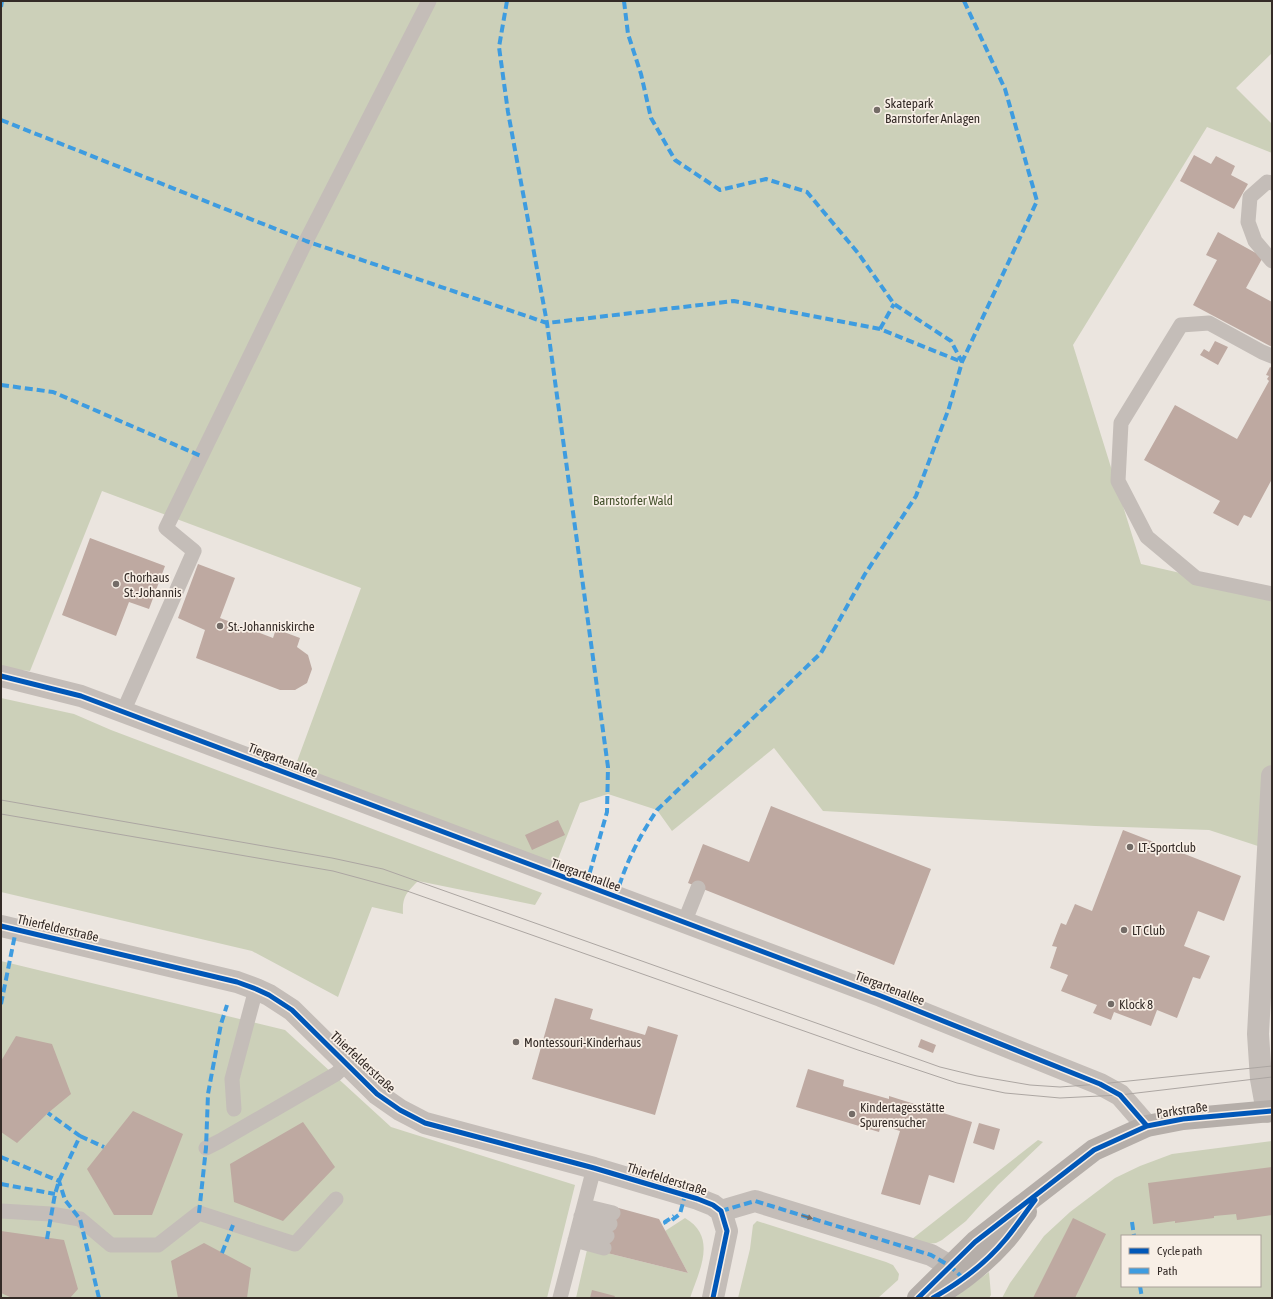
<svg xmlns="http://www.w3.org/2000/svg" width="1273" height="1299" font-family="'Asap Condensed',sans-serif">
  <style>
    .green { fill: #ccd0b9; fill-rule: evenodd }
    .building { fill: #bea9a1 }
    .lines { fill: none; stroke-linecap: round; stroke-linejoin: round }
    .service { stroke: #c4bdb8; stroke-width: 15 }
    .minor { stroke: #c4bdb8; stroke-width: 22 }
    .secondary { stroke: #b5aea9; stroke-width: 22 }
    .tram { stroke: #aca6a2; stroke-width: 1 }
    .quiet { stroke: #3e9ce0; stroke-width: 4; stroke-dasharray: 8 4; stroke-linecap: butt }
    .cycleway-casing { stroke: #f8efe6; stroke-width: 8 }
    .cycleway { stroke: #0057b8; stroke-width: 5 }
    .oneway { fill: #756d68 }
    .poi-dot { fill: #746c67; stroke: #f8efe6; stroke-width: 1.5 }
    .labels { text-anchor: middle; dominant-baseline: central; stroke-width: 3.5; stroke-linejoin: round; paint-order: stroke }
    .poi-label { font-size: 13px; fill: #342b27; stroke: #f8efe6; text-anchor: start }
    .park-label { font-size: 13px; fill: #44512c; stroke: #f8efe6 }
    .street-label { font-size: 13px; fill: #342b27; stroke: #f8efe6 }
  </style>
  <rect width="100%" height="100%" fill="#ebe5df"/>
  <!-- green -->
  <path class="green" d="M1,1H1272V53L1236,88L1272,124V153L1207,127L1073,345L1141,564L1272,594V776L1267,849L1209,830L1095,826L823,811L774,748L672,831L657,810L608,794L580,803L556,864L295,767L361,588L102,491L30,671L1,668Z
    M1,698L74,714L111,730L542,893L535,905L418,881C406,893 402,897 403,914L372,907L338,997L252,951L1,892Z
    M1,961L285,1030L391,1127L575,1185L547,1298H1Z
    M1038,1140L1043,1142L998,1185L966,1221L942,1240L936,1243L927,1244L912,1239Z
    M1272,1141V1298H1002L1010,1283L1044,1236L1070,1212L1115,1178L1140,1166L1172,1154ZM1122,1236H1260V1286H1122Z
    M685,1218C718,1237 699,1271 690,1298H576L587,1250L603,1252L688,1273L665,1231Z
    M757,1221L886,1262L893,1265L899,1274L898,1280L878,1298H738L750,1249L753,1225Z
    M989,1272L991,1295L989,1298H954Z"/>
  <!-- building -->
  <path class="building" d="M1194,155L1211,164L1216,156L1235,166L1231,175L1248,184L1234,209L1180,181Z
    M1218,232L1263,257L1246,288L1272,302V347L1193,305L1217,260L1206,255Z
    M1215,341L1228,347L1218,365L1200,355L1204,349L1209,352Z
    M1270,367L1272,368V479L1251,518L1244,515L1238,526L1213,513L1220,501L1144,460L1175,405L1237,439L1269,381L1267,379L1269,376L1266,375Z
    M90,538L165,566L149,609L129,602L116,636L62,615Z
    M198,564L235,578L220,618L273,638L276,629L300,638L297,647L308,655L312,669L307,683L295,690H280L196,658L205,630L178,618Z
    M771,806L931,869L894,965L688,883L703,844L749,862Z
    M558,820L565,835L532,850L525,835Z
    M1123,830L1241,876L1224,921L1198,911L1184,946L1210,956L1200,979L1193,977L1177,1018L1157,1010L1151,1026L1114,1012L1111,1020L1093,1013L1097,1005L1061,991L1068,975L1050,968L1057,947L1052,946L1061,923L1066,925L1075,904L1092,911Z
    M555,998L593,1009L590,1019L645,1035L648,1026L678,1035L655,1115L532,1079Z
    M16,1036L52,1044L71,1094L48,1113L17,1143L1,1132V1061Z
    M921,1039L936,1045L933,1053L918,1047Z
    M808,1069L844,1080L843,1086L889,1099V1096L972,1122L954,1183L929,1175L920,1205L881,1194L900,1131L881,1125L879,1132L796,1107Z
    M133,1111L183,1134L152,1215H114L87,1169Z
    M303,1122L335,1167L283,1221L234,1202L230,1164Z
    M979,1123L1000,1129L994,1150L973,1143Z
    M1272,1167V1215L1237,1220L1236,1214L1214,1216V1218L1175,1223V1221L1153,1224L1148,1183Z
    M615,1207L659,1219L688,1273L603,1252Z
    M1073,1218L1106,1234L1075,1298H1033Z
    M1,1231L64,1240L78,1289L70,1298H12L1,1293Z
    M204,1243L251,1268L247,1298H178L171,1261Z
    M592,1290L615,1296L614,1298H590Z"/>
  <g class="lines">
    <!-- service -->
    <path class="service" d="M1272,183L1267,182L1250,197L1248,222L1255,241L1272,261
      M1272,356L1262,352L1209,323L1181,325L1121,423L1118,481L1147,537L1196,578L1272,594
      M123,712L194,551L166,528L306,241L429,1
      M684,923L698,888
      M234,1109L232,1079L256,989
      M206,1148L220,1141L336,1074L347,1064
      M584,1206L613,1213
      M1,1211L51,1214L80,1219L111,1245H158L199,1213L295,1244L336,1199
      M581,1216L610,1224
      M578,1229L607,1236
      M575,1240L604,1248
      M560,1298L594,1168"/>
    <!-- minor -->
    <path class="minor" d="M1,676L81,696L881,996L1100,1084L1120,1095L1147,1126
      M1,926L237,982L256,989L269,995L292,1010L377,1094L400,1110L425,1123L594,1168L698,1199L713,1205L721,1211L727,1231L713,1298
      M1267,1112L1261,1079L1258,1034L1272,776
      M721,1211L755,1201L931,1255L950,1266L963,1278"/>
    <!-- secondary -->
    <path class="secondary" d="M918,1298L975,1242L1094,1150L1147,1126L1183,1119L1272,1111
      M933,1298C959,1283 983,1264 1003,1242C1012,1233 1018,1222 1026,1212"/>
    <!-- tram -->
    <path class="tram" d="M1,800L332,858L383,869L940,1067L977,1076L1030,1085L1060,1087L1100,1084L1272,1066
      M1,814L333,871L407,891L858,1050L957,1083L1005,1093L1060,1098L1120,1095L1272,1077"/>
    <!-- quiet -->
    <path class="quiet" d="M507,1L499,47L508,112L547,323L608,767L607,812L586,886
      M624,1L628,34L641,74L651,118L675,160L720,190L766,179L807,192L858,253L894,304L951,341L962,362
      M1,7L2,1
      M1,120L306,241L547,323L734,301L880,329L962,362
      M880,329L894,304
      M1,385L53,392L201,456
      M616,897C624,866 639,837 657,810L821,653L865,574L916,496L949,408L962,362L1037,201L1005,89L964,1
      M1,1004L16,930
      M80,1136L104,1147
      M1,1157L59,1181L65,1200L80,1219L99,1298
      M1,1184L55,1194
      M721,1211L755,1201L931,1255L950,1266L963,1278
      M199,1213L206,1148L208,1094L221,1024L227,1005
      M672,1220L680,1214L685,1195
      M1132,1222L1134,1236
      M666,1224L665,1222L674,1216
      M47,1239L55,1194L59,1181L80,1136L48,1113
      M222,1253L233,1225
      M1140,1286L1142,1298"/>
    <defs>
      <path id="cycleway" d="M1,676L81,696L881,996L1100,1084L1120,1095L1147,1126
        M1,926L237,982L256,989L269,995L292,1010L377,1094L400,1110L425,1123L594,1168L698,1199L713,1205L721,1211L727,1231L713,1298
        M918,1298L975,1242L1094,1150L1147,1126L1183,1119L1272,1111
        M933,1298C959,1283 986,1263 1005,1240C1016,1227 1025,1213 1035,1200"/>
    </defs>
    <!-- cycleway casing -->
    <use href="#cycleway" class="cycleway-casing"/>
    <!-- cycleway -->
    <use href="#cycleway" class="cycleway"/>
  </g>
  <!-- one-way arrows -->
  <defs><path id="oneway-solid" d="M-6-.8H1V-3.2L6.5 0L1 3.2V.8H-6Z"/></defs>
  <use class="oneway" href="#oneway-solid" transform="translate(807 1217) rotate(18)"/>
  <!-- markers -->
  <g class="poi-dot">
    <circle cx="877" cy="110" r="4"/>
    <circle cx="116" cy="584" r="4"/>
    <circle cx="220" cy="626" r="4"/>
    <circle cx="1130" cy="847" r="4"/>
    <circle cx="1124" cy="930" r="4"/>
    <circle cx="1111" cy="1004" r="4"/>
    <circle cx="516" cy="1042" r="4"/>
    <circle cx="852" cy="1114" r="4"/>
  </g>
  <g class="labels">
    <!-- poi labels -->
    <g class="poi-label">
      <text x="885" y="103">Skatepark<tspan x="885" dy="15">Barnstorfer Anlagen</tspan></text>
      <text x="124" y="577">Chorhaus<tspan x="124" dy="15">St.-Johannis</tspan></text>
      <text x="228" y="626">St.-Johanniskirche</text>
      <text x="1138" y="847">LT-Sportclub</text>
      <text x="1132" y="930">LT Club</text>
      <text x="1119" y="1004">Klock 8</text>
      <text x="524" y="1042">Montessouri-Kinderhaus</text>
      <text x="860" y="1107">Kindertagesstätte<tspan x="860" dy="15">Spurensucher</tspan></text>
    </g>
    <!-- park labels -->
    <g class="park-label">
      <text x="633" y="500">Barnstorfer Wald</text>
    </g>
    <!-- street labels -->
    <g class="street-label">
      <text transform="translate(283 760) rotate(21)">Tiergartenallee</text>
      <text transform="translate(586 875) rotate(20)">Tiergartenallee</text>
      <text transform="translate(58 928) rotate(13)">Thierfelderstraße</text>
      <text transform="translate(890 988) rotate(21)">Tiergartenallee</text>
      <text transform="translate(363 1062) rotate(43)">Thierfelderstraße</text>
      <text transform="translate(1182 1110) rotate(-8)">Parkstraße</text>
      <text transform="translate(667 1179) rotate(17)">Thierfelderstraße</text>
    </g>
  </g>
  <!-- border -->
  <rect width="1273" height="1299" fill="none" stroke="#342b27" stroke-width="4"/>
  <!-- legend -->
  <rect x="1121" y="1235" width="140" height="52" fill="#f8efe6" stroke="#aaa19a"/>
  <rect x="1129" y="1248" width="20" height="6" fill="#0057b8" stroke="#aaa19a"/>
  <text x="1157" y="1255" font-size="12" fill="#342b27">Cycle path</text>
  <rect x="1129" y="1268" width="20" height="6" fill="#3e9ce0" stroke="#aaa19a"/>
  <text x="1157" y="1275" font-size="12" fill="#342b27">Path</text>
</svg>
